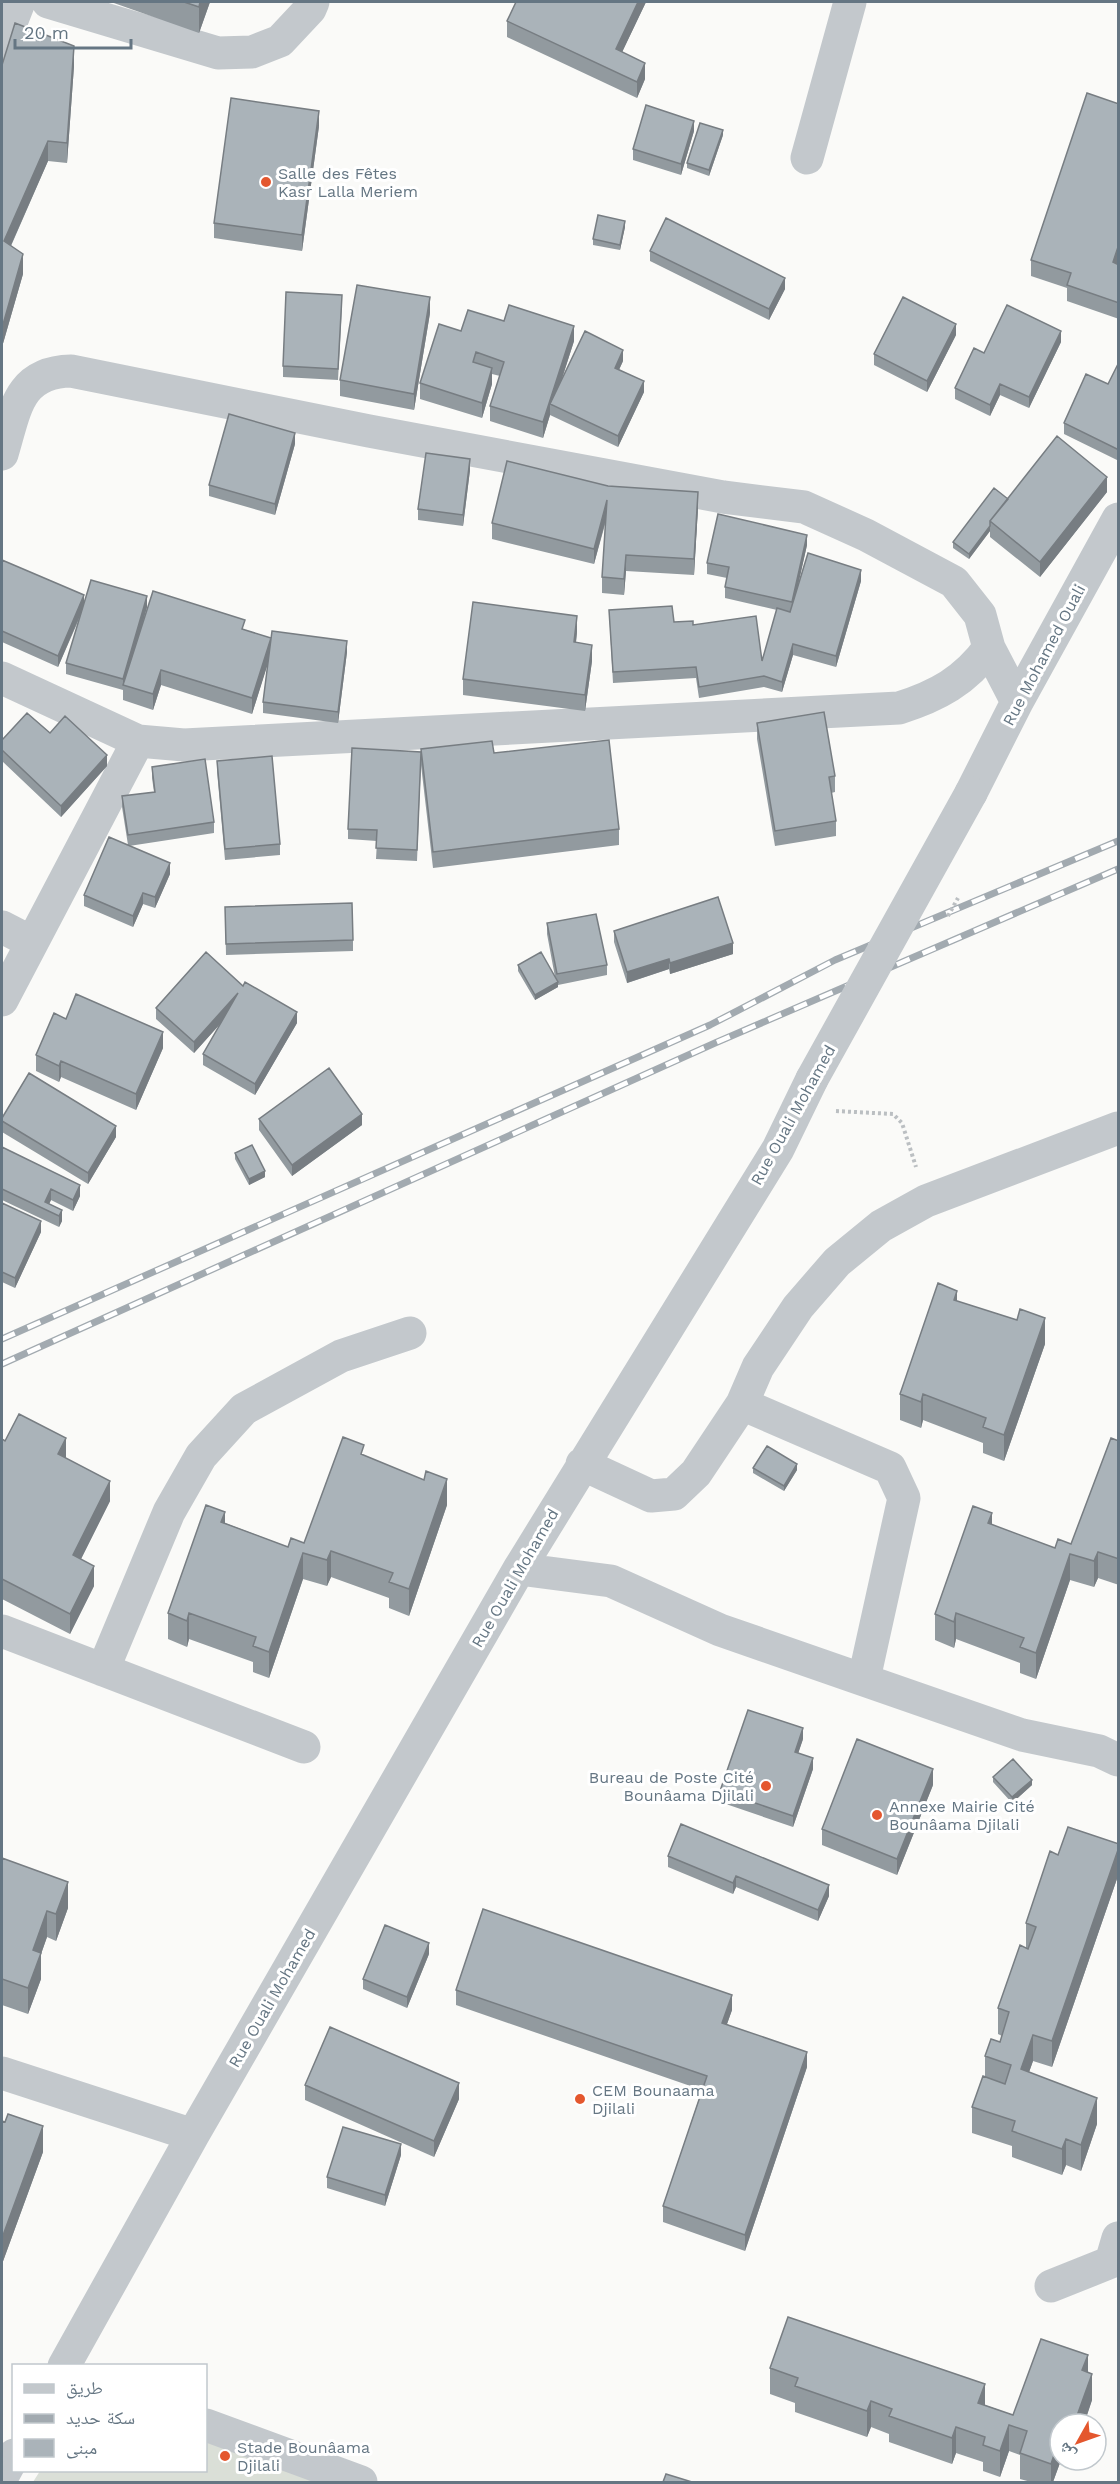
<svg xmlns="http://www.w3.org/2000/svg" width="1120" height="2484" font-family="'Work Sans','Noto Naskh Arabic',sans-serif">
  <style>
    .pitch { fill: #dadfd7 }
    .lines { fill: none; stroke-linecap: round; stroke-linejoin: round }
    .path { stroke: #bbbfc2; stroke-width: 4; stroke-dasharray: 3 3; stroke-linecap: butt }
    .minor { stroke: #c3c8cc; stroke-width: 33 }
    .rail-casing { stroke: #a2aab0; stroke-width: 7 }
    .rail { stroke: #fff; stroke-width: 4.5; stroke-dasharray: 14; stroke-linecap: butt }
    .path-bridge { stroke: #bbbfc2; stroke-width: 4; stroke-dasharray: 3 3; stroke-linecap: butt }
    .minor-bridge { stroke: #c3c8cc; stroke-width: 33 }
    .wall { fill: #929a9f }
    .shaded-wall { fill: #777d82 }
    .building { fill: #aab3b9; stroke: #777d82; stroke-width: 1.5 }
    .poi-dot { fill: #e4572e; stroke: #fff; stroke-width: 2 }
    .labels { text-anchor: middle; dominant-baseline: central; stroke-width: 6; stroke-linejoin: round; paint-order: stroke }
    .poi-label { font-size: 16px; fill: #657683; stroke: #fff; text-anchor: start }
    .street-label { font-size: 16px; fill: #657683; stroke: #fff }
  </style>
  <rect width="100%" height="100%" fill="#fafaf8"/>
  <!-- pitch -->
  <path class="pitch" d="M206,2442L318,2482H33L40,2471L206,2470Z"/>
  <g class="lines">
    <!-- path -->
    <path class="path" d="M836,1111L893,1114L902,1123L916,1167"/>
    <!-- minor -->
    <path class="minor" d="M48,2L218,53L252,52L280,41L310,9L313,2
      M2,46L19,2
      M807,158L850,2
      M2,454C15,412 17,372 71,371L369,431L723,497L804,507L866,535L954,582L980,615L989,648L1017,702
      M2,678L138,741
      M971,793L1017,702L1118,519
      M2,927L31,942
      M2,1000L138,741L184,745L899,708C937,696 965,681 989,648
      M742,1404L890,1468L904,1498L864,1679
      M582,1464L651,1496L674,1494L696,1473L742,1404L758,1367L798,1307L837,1262L881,1226L926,1201L1118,1128
      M519,1569L611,1581L720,1630L1022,1735L1099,1751L1118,1760
      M2,1631L304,1747
      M103,1670L169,1512L201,1456L244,1409L341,1356L410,1333
      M2,2073L193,2135
      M1051,2286L1111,2262L1118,2238
      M64,2366L193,2135L519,1569L778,1149L812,1079
      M206,2425L361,2482
      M2,2477L14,2455"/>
    <defs>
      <path id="rail" d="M2,1339L710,1025L835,960L1118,841
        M2,1364L715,1043L1118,869"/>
    </defs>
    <!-- rail casing -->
    <use href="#rail" class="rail-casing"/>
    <!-- rail -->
    <use href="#rail" class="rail"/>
    <!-- path-bridge -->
    <path class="path-bridge" d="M948,916L958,898"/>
    <!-- minor-bridge -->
    <path class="minor-bridge" d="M812,1079L971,793"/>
  </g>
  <!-- wall -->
  <path class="wall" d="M111,2H210L199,33Z
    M646,2L622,52L645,79L637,98L507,37V21Z
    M2,65L74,66L67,163L48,161L11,246L23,274L2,347Z
    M1119,101V260L1117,264L1119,265V319L1067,301V288L1031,276V260L1118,104Z
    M319,126L302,251L214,238V223Z
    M694,131L681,175L633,160V149Z
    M723,135L709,176L687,168V163Z
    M625,227L620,250L593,245V239Z
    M650,251L785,289L769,320L650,261Z
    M342,306L338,380L283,377V366Z
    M430,313L414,410L340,396V380Z
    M461,331L574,341L561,382L623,361L619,370L644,392L618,447L550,415L543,438L490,421V406L500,376L492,374V384L482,418L420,399V383Z
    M956,335L927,392L874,365V354Z
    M1061,342L1029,408L1000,395L990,416L955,399V388L984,353Z
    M1119,362V461L1064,434V423L1108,384Z
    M295,444L275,515L209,496V485Z
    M470,470L463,526L418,520V509Z
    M608,486L698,508L694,575L626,571L624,595L602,593V577L606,521L594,564L492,539V523Z
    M1107,492L1040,577L990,537V531L969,559L953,548V542L1008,499Z
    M807,545L797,588L861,581L836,667L793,655L782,692L764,687L699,698L696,678L613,683L609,610L674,622L693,625L762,661L777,610L725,598V587L727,578L707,574V563Z
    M2,560L84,601L147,607L141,630H245L271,638L347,652L338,723L263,713V702L268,662L252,714L161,685L153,710L123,700V690L66,674V663L80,617L58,667L2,642Z
    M577,632L576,643L592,661L585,711L463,695V679Z
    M757,723L835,776V792L831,793L836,821V836L775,846L757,739Z
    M50,733L107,766L61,817L2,761V740Z
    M421,749L494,753L619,829V845L433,868L421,765Z
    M217,761L280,844V855L225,860L217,771Z
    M421,763L417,861L376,859L377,841L348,839V829Z
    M152,767L214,822V833L129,846L170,874L155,908L143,904L133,927L84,906V895L128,845L122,807V796L154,792L152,778Z
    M225,907L353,940V951L226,955Z
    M547,923L607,965V975L558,985V987L535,1000L518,971V965L555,977L547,934Z
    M614,931L733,954L670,974L669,969L627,983L614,942Z
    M243,986L297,1023L255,1095L203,1065V1054L221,1023L194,1053L156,1019V1008Z
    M66,1019L163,1048L136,1110L61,1077L59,1082L36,1071V1055Z
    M2,1118L116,1137L88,1184L2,1132Z
    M259,1119L362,1125L292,1176L259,1130Z
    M2,1147L80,1196L73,1211L51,1200L49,1204L62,1210V1221L59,1227L2,1200Z
    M235,1153L265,1177L249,1185L235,1159Z
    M2,1203L41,1232L15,1288L2,1282Z
    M957,1301L1045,1344L1004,1461L983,1453V1443L923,1420L921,1428L900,1420V1394Z
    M2,1439L66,1458L110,1501L81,1559L94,1586L70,1634L2,1599Z
    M1119,1441V1585L1098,1578L1094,1587L1070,1580L1036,1679L1020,1673V1663L956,1639L954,1648L935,1640V1614L992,1525L1055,1548L1071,1544Z
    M364,1456L447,1505L409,1616L389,1608V1598L331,1577L327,1586L303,1579L269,1678L253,1672V1662L189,1639L187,1647L168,1639V1613L225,1523L288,1547L304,1543Z
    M753,1468L797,1470L784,1491L753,1473Z
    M803,1739L798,1753L813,1769L793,1827L720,1802V1791Z
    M993,1777L1032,1785L1012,1803L993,1782Z
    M933,1785L897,1875L822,1845V1829Z
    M1119,1844V1873L1052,2067L1033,2061L1029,2072L1097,2124L1081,2171L1066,2165L1062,2175L1012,2157V2146L972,2133V2107L985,2077V2056L1000,2042L1002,2036L998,2034V2008L1026,1948V1923L1058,1855Z
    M668,1856L829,1896L818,1921L736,1887L733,1894L668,1867Z
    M2,1859L68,1908L56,1941L47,1937L41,1954V1979L28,2014L2,2005Z
    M429,1954L407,2008L363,1989V1979Z
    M456,1990L732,2010L727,2024L807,2067L745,2251L663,2222V2206L702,2090L456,2005Z
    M305,2085L459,2099L434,2157L305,2100Z
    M2,2121L43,2152L2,2264Z
    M401,2155L385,2206L327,2188V2177Z
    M770,2368L985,2405L1013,2415L1088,2372L1092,2400L1084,2424H1060V2460H1061L1053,2482H1031L1020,2479V2455L1009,2451L1000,2477L983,2471V2462L956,2453L952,2464L889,2442V2434L871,2427L867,2437L795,2412V2403L770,2394Z"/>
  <!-- shaded-wall -->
  <path class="shaded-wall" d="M200,2H210L199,33V7Z
    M638,2H646L616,65V49Z
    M74,46V66L67,163V143Z
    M645,63V79L637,98V82Z
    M319,111V126L302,251V235Z
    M694,121V131L681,175V164Z
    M723,130V135L709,176V170Z
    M48,141V161L4,261V241Z
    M625,221V227L620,250V245Z
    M1119,244V260L1113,278V262Z
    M23,254V274L2,347V328Z
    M785,278V289L769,320V309Z
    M430,297V313L414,410V394Z
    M956,324V335L927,392V381Z
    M574,326V341L553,406L550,404V415L543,438V422Z
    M1061,331V342L1029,408V397Z
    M623,350V361L615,378V368Z
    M492,368V384L482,418V403Z
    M644,381V392L618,447V436Z
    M1000,384V395L990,416V405Z
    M295,433V444L275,515V504Z
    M470,459V470L463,526V515Z
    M1107,477V492L1040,577V562Z
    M698,492V508L694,575V559Z
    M607,500V515L594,564V549Z
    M990,526V531L969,559V554Z
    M807,535V545L792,613V602Z
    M626,555V571L624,595V579Z
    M861,570V581L836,667V656Z
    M84,595V606L58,667V656Z
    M147,596V607L125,685H123V690V679Z
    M577,616V632L574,658V642Z
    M271,638V654L252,714V698Z
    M347,641V652L338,723V712Z
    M793,644V655L782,692V682Z
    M592,645V661L585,711V695Z
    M161,670V685L153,710V694Z
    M107,755V766L61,817V806Z
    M170,863V874L155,908V897Z
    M143,893V904L133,927V916Z
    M733,943V954L670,974V963Z
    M669,959V969L627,983V972Z
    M558,982V987L535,1000V995Z
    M238,993V1004L194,1053V1042Z
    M297,1012V1023L255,1095V1084Z
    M163,1032V1048L136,1110V1094Z
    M61,1061V1077L59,1082V1066Z
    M362,1114V1125L292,1176V1165Z
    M116,1126V1137L88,1184V1173Z
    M265,1171V1177L249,1185V1179Z
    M80,1185V1196L73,1211V1200Z
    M51,1189V1200L46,1210L45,1202Z
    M62,1210V1221L59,1227V1216Z
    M41,1221V1232L15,1288V1278Z
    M957,1291V1317L954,1300Z
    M1045,1318V1344L1004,1461V1435Z
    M923,1394V1420L921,1428V1402Z
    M66,1438V1458L58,1454Z
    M797,1464V1470L784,1491V1486Z
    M447,1479V1505L409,1616V1589Z
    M110,1481V1501L73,1575V1555Z
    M225,1512V1538L221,1522Z
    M992,1513V1539L988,1523Z
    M331,1551V1577L327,1586V1560Z
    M1098,1552V1578L1094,1587V1561Z
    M303,1553V1579L269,1678V1652Z
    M1070,1554V1580L1036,1679V1653Z
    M94,1566V1586L70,1634V1614Z
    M189,1613V1639L187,1647V1621Z
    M956,1613V1639L954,1648V1622Z
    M803,1728V1739L795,1763V1752Z
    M813,1758V1769L793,1827V1816Z
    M933,1769V1785L897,1875V1859Z
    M1032,1780V1785L1012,1803V1797Z
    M1119,1847V1873L1052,2067V2041Z
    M736,1876V1887L733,1894V1883Z
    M68,1882V1908L56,1941V1914Z
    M829,1885V1896L818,1921V1910Z
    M47,1911V1937L41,1954V1979L28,2014V1988L33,1950Z
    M429,1943V1954L407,2008V1997Z
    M732,1995V2010L722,2038V2023Z
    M1033,2035V2061L1021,2095V2069Z
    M807,2052V2067L745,2251V2235Z
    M459,2083V2099L434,2157V2141Z
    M1097,2098V2124L1081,2171V2145Z
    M43,2126V2152L2,2264V2238Z
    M1066,2139V2165L1062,2175V2149Z
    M401,2144V2155L385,2206V2195Z
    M1088,2355V2381L1082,2370Z
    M1092,2374V2400L1084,2424H1074Z
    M985,2384V2410L978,2403Z
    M871,2401V2427L867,2437V2411Z
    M1009,2425V2451L1000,2477V2451Z
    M956,2427V2453L952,2464V2438Z
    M1060,2437V2460H1061L1053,2482H1051V2464Z"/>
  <!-- building -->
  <path class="building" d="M184,2H200L199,7Z
    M516,2H638L616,49L645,63L637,82L507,21Z
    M15,23L74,46L67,143L48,141L4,241L23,254L2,328V65Z
    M1087,93L1119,104V244L1113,262L1119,265V303L1067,285L1071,273L1031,260Z
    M231,98L319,111L302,235L214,223Z
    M646,105L694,121L681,164L633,149Z
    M700,123L723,130L709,170L687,163Z
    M598,215L625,221L620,245L593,239Z
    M666,218L785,278L769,309L650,251Z
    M357,285L430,297L414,394L340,380Z
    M286,292L342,295L338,369L283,366Z
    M903,297L956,324L927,381L874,354Z
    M509,305L574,326L543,422L490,406L504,362L476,352L473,362L492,368L482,403L420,383L439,324L461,331L468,310L504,321Z
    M1007,305L1061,331L1029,397L1000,384L990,405L955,388L974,348L984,353Z
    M585,331L623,350L615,368L644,381L618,436L550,404Z
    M1119,362V450L1064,423L1086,374L1108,384Z
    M229,414L295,433L275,504L209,485Z
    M1057,436L1107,477L1040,562L990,521Z
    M426,453L470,459L463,515L418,509Z
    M507,461L608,486L698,492L694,559L626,555L624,579L602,577L607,500L594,549L492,523Z
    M994,488L1008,499L990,521V526L969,554L953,542Z
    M718,514L807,535L792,602L725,587L729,567L707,563Z
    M808,553L861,570L836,656L793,644L782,682L764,676L699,687L696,667L613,672L609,610L672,606L674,622L693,621V625L756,616L762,661L777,608L790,612Z
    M2,560L84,595L58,656L2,631Z
    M91,580L147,596L123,679L66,663Z
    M153,591L245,620L242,629L271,638L252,698L161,670L153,694L123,685Z
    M473,602L577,616L574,642L592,645L585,695L463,679Z
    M272,631L347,641L338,712L263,702Z
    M824,712L835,776L829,777L836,821L775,831L757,723Z
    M27,713L50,733L65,716L107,755L61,806L2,750V740Z
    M609,740L619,829L433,852L421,749L492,741L494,753Z
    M352,748L421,752L417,850L376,848L377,830L348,829Z
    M272,756L280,844L225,849L217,761Z
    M205,759L214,822L128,835L122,796L155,792L152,767Z
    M109,837L170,863L155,897L143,893L133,916L84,895Z
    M718,897L733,943L670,963L669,959L627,972L614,931Z
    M352,903L353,940L226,944L225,907Z
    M596,914L607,965L557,974L547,923Z
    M206,952L243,986L245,982L297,1012L255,1084L203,1054L238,993L194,1042L156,1008Z
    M541,952L558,982L535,995L518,965Z
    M76,994L163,1032L136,1094L61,1061L59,1066L36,1055L54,1013L66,1019Z
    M329,1068L362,1114L292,1165L259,1119Z
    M29,1073L116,1126L88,1173L2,1121V1118Z
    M252,1145L265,1171L249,1179L235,1153Z
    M2,1147L80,1185L73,1200L51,1189L45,1202L62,1210L59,1216L2,1189Z
    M2,1203L41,1221L15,1278L2,1272Z
    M938,1283L957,1291L954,1300L1017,1320L1020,1309L1045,1318L1004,1435L983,1427L986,1418L923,1394L921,1402L900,1394Z
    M19,1414L66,1438L58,1454L110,1481L73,1555L94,1566L70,1614L2,1579V1439L5,1441Z
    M343,1437L364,1445L361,1454L424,1480L426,1471L447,1479L409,1589L389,1582L393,1573L331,1551L327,1560L303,1553L269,1652L253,1646L256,1637L189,1613L187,1621L168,1613L206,1505L225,1512L221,1522L288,1547L291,1538L304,1543Z
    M1111,1438L1119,1441V1559L1098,1552L1094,1561L1070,1554L1036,1653L1020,1647L1024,1638L956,1613L954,1622L935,1614L973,1506L992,1513L988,1523L1055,1548L1058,1539L1071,1544Z
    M767,1446L797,1464L784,1486L753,1468Z
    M748,1710L803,1728L795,1752L813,1758L793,1816L720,1791Z
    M857,1739L933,1769L897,1859L822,1829Z
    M1013,1759L1032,1780L1012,1797L993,1777Z
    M681,1824L829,1885L818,1910L736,1876L733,1883L668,1856Z
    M1068,1827L1119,1844V1847L1052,2041L1033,2035L1021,2069L1097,2098L1081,2145L1066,2139L1062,2149L1012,2131L1015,2121L972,2107L983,2076L1005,2084L1011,2065L985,2056L991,2039L1000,2042L1009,2012L998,2008L1020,1945L1028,1949L1036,1927L1026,1923L1050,1851L1058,1855Z
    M2,1858L68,1882L56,1914L47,1911L33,1950L41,1953L28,1988L2,1979Z
    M483,1909L732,1995L722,2023L807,2052L745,2235L663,2206L707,2076L456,1990Z
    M385,1925L429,1943L407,1997L363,1979Z
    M330,2027L459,2083L434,2141L305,2085Z
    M8,2114L43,2126L2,2238V2121L5,2122Z
    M343,2127L401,2144L385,2195L327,2177Z
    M788,2317L985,2384L978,2403L1013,2415L1041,2339L1088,2355L1082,2370L1092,2374L1074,2424L1066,2421L1065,2424H1060V2437L1051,2464L1020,2453L1027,2431L1009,2425L1000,2451L983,2445L985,2437L956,2427L952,2438L889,2416L892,2409L871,2401L867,2411L795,2386L798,2378L770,2368Z
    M666,2474L692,2482H663Z"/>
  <!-- markers -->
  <g class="poi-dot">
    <circle cx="266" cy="182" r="6"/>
    <circle cx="766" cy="1786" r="6"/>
    <circle cx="877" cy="1815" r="6"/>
    <circle cx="580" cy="2099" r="6"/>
    <circle cx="225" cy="2456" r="6"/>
  </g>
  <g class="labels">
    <!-- poi labels -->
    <g class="poi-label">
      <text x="278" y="173">Salle des Fêtes<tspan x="278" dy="18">Kasr Lalla Meriem</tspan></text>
      <text x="754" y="1777" text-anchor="end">Bureau de Poste Cité<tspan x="754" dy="18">Bounâama Djilali</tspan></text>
      <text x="889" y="1806">Annexe Mairie Cité<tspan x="889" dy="18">Bounâama Djilali</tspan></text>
      <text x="592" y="2090">CEM Bounaama<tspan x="592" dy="18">Djilali</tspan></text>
      <text x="237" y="2447">Stade Bounâama<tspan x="237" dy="18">Djilali</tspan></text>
    </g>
    <!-- street labels -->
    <g class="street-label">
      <text transform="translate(1044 655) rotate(-62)">Rue Mohamed Ouali</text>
      <text transform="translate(793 1115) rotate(-61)">Rue Ouali Mohamed</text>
      <text transform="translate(515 1578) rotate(-60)">Rue Ouali Mohamed</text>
      <text transform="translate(272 1998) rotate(-60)">Rue Ouali Mohamed</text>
    </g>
  </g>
  <!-- border -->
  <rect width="1120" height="2484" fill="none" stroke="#657683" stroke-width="6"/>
  <!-- legend -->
  <rect x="12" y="2364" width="195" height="108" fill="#ffffff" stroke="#c1c8cd" stroke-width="1.5"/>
  <rect x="24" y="2384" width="30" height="9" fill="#c3c8cc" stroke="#c1c8cd" stroke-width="1.5"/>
  <text x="66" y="2394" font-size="18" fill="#657683">طريق</text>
  <rect x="24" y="2414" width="30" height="9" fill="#a2aab0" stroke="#c1c8cd" stroke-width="1.5"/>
  <text x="66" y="2424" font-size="18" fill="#657683">سكة حديد</text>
  <rect x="24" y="2439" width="30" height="18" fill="#aab3b9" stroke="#c1c8cd" stroke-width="1.5"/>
  <text x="66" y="2454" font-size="18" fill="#657683">مبنى</text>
  <!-- north arrow -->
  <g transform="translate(1078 2442) rotate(230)"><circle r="28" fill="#ffffff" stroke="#c1c8cd" stroke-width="1.5"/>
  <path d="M0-4.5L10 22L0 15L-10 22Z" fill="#e4572e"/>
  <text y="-9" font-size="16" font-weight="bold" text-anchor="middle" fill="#657683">ش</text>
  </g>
  <!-- scale -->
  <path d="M15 39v9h116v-9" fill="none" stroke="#657683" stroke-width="3"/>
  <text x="24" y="39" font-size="18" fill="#657683" stroke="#ffffff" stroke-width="4.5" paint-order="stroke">20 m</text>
</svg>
